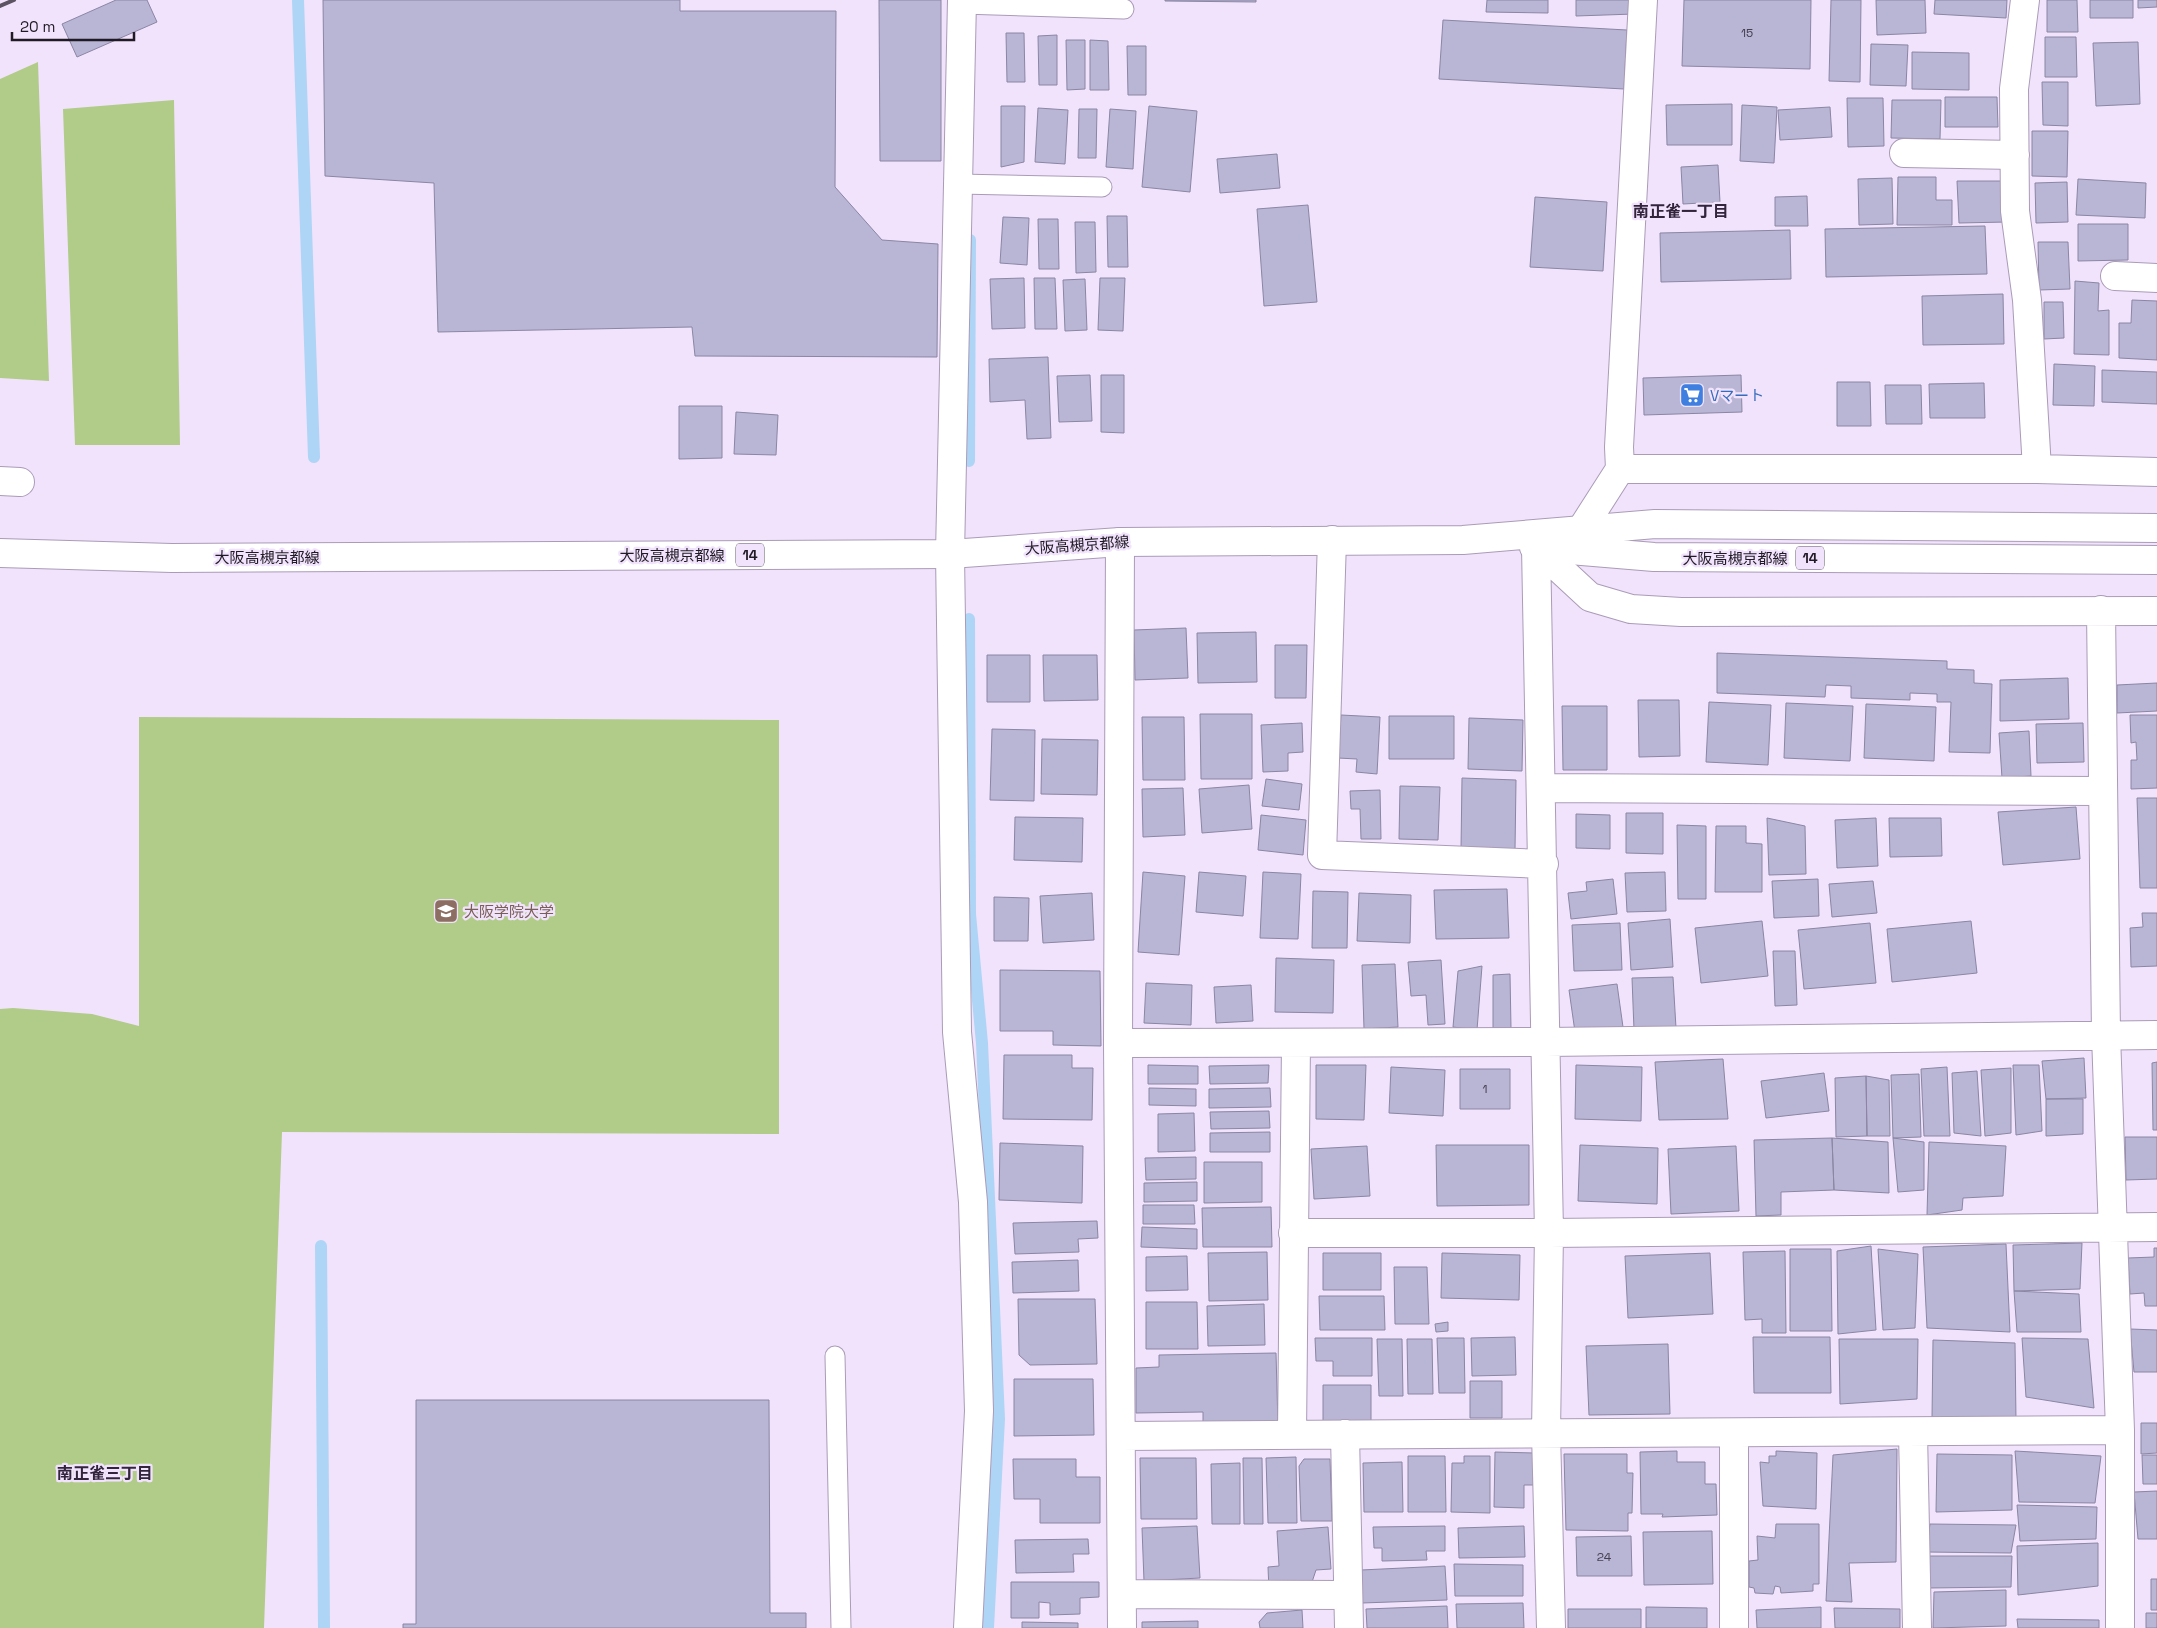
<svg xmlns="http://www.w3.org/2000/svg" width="2157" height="1628" font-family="'Space Grotesk','Noto Sans JP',sans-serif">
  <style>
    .pitch { fill: #b1cb89 }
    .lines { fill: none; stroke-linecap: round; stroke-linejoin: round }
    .stream { stroke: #aed5f6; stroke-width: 12 }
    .building { fill: #b9b5d4; stroke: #8a86a4 }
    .lane-casing { stroke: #aa9bb7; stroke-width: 21 }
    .street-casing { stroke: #aa9bb7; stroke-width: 30 }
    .primary-casing { stroke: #aa9bb7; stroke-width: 30 }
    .lane { stroke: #fff; stroke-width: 19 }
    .street { stroke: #fff; stroke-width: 28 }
    .primary { stroke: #fff; stroke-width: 28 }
    .rail { stroke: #5c5463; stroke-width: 4 }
    .labels { text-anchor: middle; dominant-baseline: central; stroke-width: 4.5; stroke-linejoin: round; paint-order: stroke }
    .number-label { font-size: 12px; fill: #464151 }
    .shield { fill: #f1e3fc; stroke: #5f5666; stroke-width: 1 }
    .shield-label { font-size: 14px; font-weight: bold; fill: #201a25 }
    .shop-label { font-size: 15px; fill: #366cbe; stroke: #f1e3fc; text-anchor: start }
    .street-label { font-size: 15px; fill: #201a25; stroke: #f1e3fc }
    .education-label { font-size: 15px; fill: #785e54; stroke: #f1e3fc; text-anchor: start }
    .neighbourhood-label { font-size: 16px; font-weight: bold; fill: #31243b; stroke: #f1e3fc }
  </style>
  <rect width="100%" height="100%" fill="#f1e3fc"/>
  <!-- pitch -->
  <path class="pitch" d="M38,62L49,381L0,378V79Z
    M174,100L180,445H75L63,109Z
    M139,717L779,720V1134L282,1132L264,1628H0V1009L13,1008L92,1014L139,1026Z"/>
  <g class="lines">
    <!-- stream -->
    <path class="stream" d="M298,0L314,457
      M969,461L970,240
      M969,619L970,914L982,1043L999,1419L988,1628
      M321,1246L324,1628"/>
  </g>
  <!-- building -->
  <path class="building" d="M116,0H147L157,22L77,57L62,24Z
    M323,0H680V11H836L835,187L882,240L938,244L937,357L695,356L692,327L438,332L434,183L325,176Z
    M879,0H941V161H880Z
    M1165,0H1256V2L1165,1Z
    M1487,0H1548V13L1486,12Z
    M1576,0H1633L1634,14L1576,16Z
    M1684,0H1811L1810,69L1682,66Z
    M1831,0H1861L1860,82L1829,81Z
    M1876,0H1925L1926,33L1877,35Z
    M1935,0H2007L2006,18L1934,14Z
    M2047,0H2077L2078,32H2047Z
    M2090,0H2133V18H2090Z
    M2138,0H2157V7L2138,8Z
    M1443,20L1627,30L1624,89L1439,79Z
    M1006,33H1024L1025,82H1007Z
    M1057,35V85H1039L1038,36Z
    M2045,37H2076L2077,77H2045Z
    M1066,40H1085V89L1067,90Z
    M1090,40L1108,41L1109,90H1090Z
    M2138,42L2140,104L2096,106L2093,43Z
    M1871,44L1908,45L1906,86L1870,85Z
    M1127,46H1146V95H1128Z
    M1912,52L1969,53V90L1912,89Z
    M2042,82H2068V126L2043,125Z
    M1945,97H1997L1998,127H1945Z
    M1847,98H1883L1884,146L1848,147Z
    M1892,100H1941L1940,139L1891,138Z
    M1732,104V145H1667L1666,105Z
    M1742,105L1777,107L1774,163L1740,161Z
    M1001,106H1025L1024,162L1001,167Z
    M1149,106L1197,111L1190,192L1142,187Z
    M1830,107L1832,137L1780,140L1778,110Z
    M1038,108L1068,110L1065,164L1035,162Z
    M1079,109H1097L1096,158H1078Z
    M1110,109L1136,111L1133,169L1106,167Z
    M2032,131H2068L2067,177L2032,176Z
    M1277,154L1280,188L1220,193L1217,159Z
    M1718,165L1720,202L1683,204L1681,167Z
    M1898,177H1936V200H1952V225H1897Z
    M1892,178L1893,224L1859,225L1858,179Z
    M2078,179L2146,183L2145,218L2076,215Z
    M1957,181H2006L2007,222L1959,223Z
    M2067,182L2068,222L2036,223L2035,183Z
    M1807,196L1808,226H1775V197Z
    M1535,197L1607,202L1603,271L1530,267Z
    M1308,205L1317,302L1264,306L1257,209Z
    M1107,216H1127L1128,267H1108Z
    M1003,217L1029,218L1027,265L1000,263Z
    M1038,219H1058L1059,269H1039Z
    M1075,222H1095L1096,272L1076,273Z
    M2078,224H2128V260L2078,261Z
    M1985,226L1987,274L1826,277L1825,229Z
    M1790,230L1791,279L1661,282L1660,233Z
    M2038,242H2068L2070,289L2039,290Z
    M1024,278L1025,328L992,329L990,279Z
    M1034,278H1055L1057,329H1035Z
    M1100,278H1125L1123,331L1098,330Z
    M1085,279L1087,330L1065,331L1063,280Z
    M2075,281L2099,283L2098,311L2109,310V355L2074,354Z
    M2003,294L2004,344L1923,345L1922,296Z
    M2132,300L2157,301V360L2119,358V323H2131Z
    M2044,302H2063L2064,338L2044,339Z
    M1048,357L1051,438L1027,439L1025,400L990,402L989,359Z
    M2054,364L2095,366L2094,406L2053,405Z
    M2102,370L2157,372V404L2102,402Z
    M1090,375L1092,421L1059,422L1057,376Z
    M1101,375H1124V433L1101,432Z
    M1741,375L1742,412L1644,415L1643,378Z
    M1837,382H1870L1871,426H1837Z
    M1984,383L1985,418H1930L1929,384Z
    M1885,385H1921L1922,424H1886Z
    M679,406H722V458L679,459Z
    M736,412L778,415L776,455L734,454Z
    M1186,628L1188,678L1135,680L1134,630Z
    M1256,632L1257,682L1198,683L1197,633Z
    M1275,645H1307L1306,698H1275Z
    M1717,653L1947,661V669L1974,670V683L1992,684L1990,753L1949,752L1951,702H1937V694L1910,693V700L1851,698V686L1826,685L1825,697L1717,693Z
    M987,655H1030V702H987Z
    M1043,655H1097L1098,700L1044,701Z
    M2068,678L2069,719L2000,721V680Z
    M2157,683V711L2117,713V685Z
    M1638,700H1679L1680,756L1639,757Z
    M1709,702L1771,705L1768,765L1706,762Z
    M1786,703L1853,706L1850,761L1784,758Z
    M1866,704L1936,707L1934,761L1864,758Z
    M1562,706H1607V770H1563Z
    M1200,714H1252V779H1201Z
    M1341,715L1380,717L1377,774L1356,772L1357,759L1338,758Z
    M2130,715H2157V788L2131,789V760H2137L2136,742L2131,743Z
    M1389,716H1454V759H1389Z
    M1142,717H1184L1185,780H1143Z
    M1469,718L1523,720L1522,771L1468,769Z
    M1302,723L1303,752L1288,753V771L1263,772L1261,725Z
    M2083,723L2084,762L2037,763L2036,724Z
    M992,729L1035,730L1034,801L990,800Z
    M2029,731L2031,776L2002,778L1999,733Z
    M1042,739L1098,740L1097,795L1041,794Z
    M1462,778L1516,780L1515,850L1461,849Z
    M1266,779L1302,784L1299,810L1262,806Z
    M1249,785L1252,829L1202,833L1199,789Z
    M1400,786L1440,787L1438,840L1399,839Z
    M1183,788L1185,835L1143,837L1142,789Z
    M1380,790L1381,839H1361L1360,809H1351L1350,791Z
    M2137,798H2157V888H2140Z
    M2076,807L2080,859L2003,865L1998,812Z
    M1626,813H1663V854L1626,853Z
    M1576,814L1610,815V849L1576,848Z
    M1261,815L1306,820L1303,855L1258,850Z
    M1015,817L1083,818L1082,862L1014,860Z
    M1767,818L1805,826L1806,874L1769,875Z
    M1876,818L1878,866L1837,868L1835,820Z
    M1889,818H1941L1942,856L1890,857Z
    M1677,825L1706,826V899H1678Z
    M1716,826H1746V843L1762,844V892H1715Z
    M1143,872L1185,876L1179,955L1138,952Z
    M1199,872L1246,876L1243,916L1196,912Z
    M1263,872L1301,874L1298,939L1260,938Z
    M1665,872L1666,911L1627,912L1625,873Z
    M1613,879L1617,914L1571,919L1568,893L1587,891L1586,882Z
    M1818,879L1819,916L1774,918L1772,881Z
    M1873,881L1877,913L1832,917L1829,884Z
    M1507,889L1509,938L1436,939L1434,890Z
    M1313,891L1348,892L1347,948H1312Z
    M1092,893L1094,940L1043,943L1040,896Z
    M1359,893L1411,895L1410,943L1357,941Z
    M994,897L1029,898L1028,941H994Z
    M2142,913H2157V966L2131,967L2130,928L2143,927Z
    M1670,919L1673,967L1631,970L1628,923Z
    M1762,921L1768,976L1701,983L1695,928Z
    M1971,921L1977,973L1892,982L1887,929Z
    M1620,923L1622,970L1574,971L1572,925Z
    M1870,923L1876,983L1804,989L1798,930Z
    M1773,951H1795L1797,1005L1775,1006Z
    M1276,958L1334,960L1333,1013L1275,1012Z
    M1441,960L1445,1024L1428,1025L1426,995L1411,996L1408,962Z
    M1395,964L1398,1027L1364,1029L1362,965Z
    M1482,966L1477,1030L1453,1027L1458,971Z
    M1000,970L1100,971L1101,1046L1053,1045V1031H1000Z
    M1510,974L1511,1028H1493V975Z
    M1673,977L1676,1028L1634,1030L1632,978Z
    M1146,983L1192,985L1191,1025L1144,1023Z
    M1617,984L1623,1027L1575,1032L1569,990Z
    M1251,985L1253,1021L1216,1023L1214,987Z
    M1004,1055H1072V1068H1093L1092,1120L1003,1119Z
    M2084,1058L2086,1098L2046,1099L2042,1061Z
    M1723,1059L1728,1119L1659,1120L1655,1062Z
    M2157,1062V1130H2153L2152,1063Z
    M1148,1065L1198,1066V1084H1148Z
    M1269,1065L1268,1083L1210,1084L1209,1066Z
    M1316,1065H1366L1364,1120L1316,1119Z
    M1576,1065L1642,1067L1641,1121L1575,1119Z
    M2013,1065H2039L2042,1131L2016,1135Z
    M1391,1067L1445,1070L1443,1116L1389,1113Z
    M1947,1067L1950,1136H1924L1921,1069Z
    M2011,1068V1133L1985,1136L1981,1070Z
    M1460,1069H1510V1109H1460Z
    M1977,1071L1981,1136L1954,1133L1952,1073Z
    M1824,1073L1829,1111L1766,1118L1761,1081Z
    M1919,1074L1921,1137L1893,1138L1891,1075Z
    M1866,1076L1867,1136L1836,1137L1835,1078Z
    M1866,1076L1889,1080L1890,1136H1867Z
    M1149,1088L1196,1089V1106L1149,1105Z
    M1270,1088L1271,1107L1209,1108V1089Z
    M2046,1099H2083V1134L2046,1136Z
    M1269,1111L1270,1128L1211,1129L1210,1112Z
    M1194,1113L1195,1151L1158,1152V1114Z
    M1270,1132V1152H1210V1133Z
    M2125,1137H2157V1179L2126,1180Z
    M1832,1138L1834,1190L1781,1192V1215L1756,1216L1754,1140Z
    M1832,1138L1888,1142L1889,1193L1834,1190Z
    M1893,1138L1924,1142V1190L1898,1192Z
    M1929,1142L2006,1146L2003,1196L1963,1198L1962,1210L1927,1215Z
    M1000,1143L1083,1146L1082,1203L999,1200Z
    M1436,1145H1529V1205L1437,1206Z
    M1580,1145L1658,1148L1657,1204L1578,1201Z
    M1367,1146L1370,1196L1314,1199L1311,1149Z
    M1736,1146L1739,1211L1671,1214L1668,1149Z
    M1196,1157V1179L1146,1180L1145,1158Z
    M1204,1162H1262V1202L1204,1203Z
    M1197,1182V1201L1144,1202V1183Z
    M1143,1205H1194L1195,1224H1143Z
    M1271,1207L1272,1247H1203L1202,1208Z
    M1097,1221L1098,1238L1078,1239L1079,1252L1015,1254L1013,1223Z
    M1142,1227L1197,1229V1249L1141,1247Z
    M2082,1243L2080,1289L2014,1291L2013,1245Z
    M2006,1244L2010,1332L1927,1328L1923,1247Z
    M1871,1246L1876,1330L1838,1334L1837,1251Z
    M2154,1248H2157V1306H2145L2144,1293L2130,1294L2128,1258L2154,1257Z
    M1790,1249H1831L1832,1331H1790Z
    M1878,1249L1918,1254L1915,1328L1883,1330Z
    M1785,1251L1786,1333H1762V1319L1745,1320L1743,1252Z
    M1267,1252L1268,1300L1209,1301L1208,1253Z
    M1323,1253H1381V1290H1323Z
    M1442,1253L1520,1255L1519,1300L1441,1298Z
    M1710,1253L1713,1314L1628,1318L1625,1256Z
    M1187,1256L1188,1290L1146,1291V1257Z
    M1078,1260L1079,1291L1013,1293L1012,1262Z
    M1394,1267H1427L1429,1324H1395Z
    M2014,1291L2079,1294L2081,1332H2017Z
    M1319,1296H1384L1385,1330H1320Z
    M1018,1299H1095L1097,1364L1030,1365L1019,1355Z
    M1146,1302H1197L1198,1349H1146Z
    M1264,1304L1265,1345L1208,1346L1207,1306Z
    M1448,1322V1331L1436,1332L1435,1324Z
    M2130,1329L2157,1330V1372H2134Z
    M1515,1337L1516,1375L1472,1376L1471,1338Z
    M1753,1337H1830L1831,1393H1754Z
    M1315,1338H1372V1376H1333V1361H1316Z
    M1437,1338H1464L1465,1393H1439Z
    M2022,1338L2088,1339L2094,1408L2026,1397Z
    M1377,1339H1402L1403,1396H1379Z
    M1407,1339H1432L1433,1394H1408Z
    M1839,1339H1918L1917,1399L1840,1404Z
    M1933,1340L2015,1343L2016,1421L1932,1418Z
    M1668,1344L1670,1414L1589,1415L1586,1346Z
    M1276,1353L1278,1426H1203V1412L1136,1413V1368L1159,1367V1355Z
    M1014,1379H1093L1094,1435L1014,1436Z
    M1470,1381H1502V1418H1470Z
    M1323,1385H1371V1421H1323Z
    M416,1400H769L770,1613H806V1628H403V1624H416Z
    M2141,1423H2157V1453L2141,1454Z
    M1897,1449L1896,1562L1849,1563L1852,1602L1826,1601L1833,1455Z
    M1677,1451V1462H1705V1484H1716L1717,1515L1662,1517L1663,1514H1641L1640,1452Z
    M1776,1451L1817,1453L1816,1509L1763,1506L1760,1462L1769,1463V1456H1776Z
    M2015,1451L2101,1456L2095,1503L2019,1502Z
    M1495,1452L1534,1453V1485H1524V1508L1494,1507Z
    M1564,1454H1627V1473H1633L1632,1513H1628V1531L1566,1530Z
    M1937,1454L2012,1455V1510L1936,1512Z
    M2142,1455H2157V1484H2143Z
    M1408,1456H1445L1446,1512H1408Z
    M1464,1456H1490V1513L1451,1512L1452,1463H1464Z
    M1296,1457L1297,1523H1268L1266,1458Z
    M1140,1458H1196L1197,1519H1141Z
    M1243,1458H1262L1263,1524H1244Z
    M1013,1459H1076V1477H1100V1523H1040V1499H1014Z
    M1304,1459H1330L1332,1521H1301L1299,1466Z
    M1402,1462L1403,1512H1364L1363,1463Z
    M1240,1463V1524H1212L1211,1464Z
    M2157,1491V1539H2138L2134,1492Z
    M2017,1505L2097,1507L2096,1539L2020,1541Z
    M1776,1524H1819V1584H1813V1591L1781,1593L1780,1587L1775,1586L1773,1594L1755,1593L1754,1588L1749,1587V1561L1758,1560L1757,1536L1775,1538Z
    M1930,1524L2016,1525L2011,1553L1926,1552Z
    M1197,1526L1200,1578L1144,1581L1142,1528Z
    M1445,1526V1551H1426L1427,1560L1382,1561V1548H1374L1373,1527Z
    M1524,1526L1525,1557L1459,1558L1458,1528Z
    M1328,1527L1331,1569L1316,1570L1310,1588L1269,1591L1268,1567L1279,1566L1277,1531Z
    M1712,1531L1713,1584L1644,1585L1643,1532Z
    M1631,1536L1632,1576H1577L1576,1537Z
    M1088,1539L1089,1554H1073L1074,1572L1016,1573L1015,1540Z
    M2098,1543V1586L2018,1595L2017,1546Z
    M1927,1556H2012L2011,1587L1928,1588Z
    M1454,1564L1523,1565V1596H1455Z
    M1445,1566L1447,1600L1362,1603L1361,1570Z
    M2151,1579H2157V1610H2151Z
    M1011,1582H1099V1597L1080,1598V1614L1050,1615V1603L1039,1602V1618H1011Z
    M2006,1590V1626L1933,1628L1934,1592Z
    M1523,1603L1524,1628H1457L1456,1604Z
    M1447,1606L1448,1628H1367L1366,1609Z
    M1646,1607L1707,1608V1628H1646Z
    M1821,1607V1628H1757L1756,1610Z
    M1834,1608L1900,1609V1628H1835Z
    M1568,1609H1641V1628H1568Z
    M1302,1610L1303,1628H1260L1259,1622L1267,1613Z
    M2146,1613H2157V1628H2146Z
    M2017,1619L2099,1620V1628H2018Z
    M1198,1621V1628H1142V1622Z
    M1022,1622L1078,1623V1628H1022Z"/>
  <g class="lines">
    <defs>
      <path id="lane" d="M962,4L1124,9
        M958,184L1102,187
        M835,1356L841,1628"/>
      <path id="street" d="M962,0L950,554L957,1032L973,1202L979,1411L968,1628
        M2025,0L2014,89L2015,211L2027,300L2037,469
        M1904,153L2015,155
        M2115,276L2157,278
        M1620,469H2037L2157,472
        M0,481L20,482
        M1581,530L1620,469L1619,447L1643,0
        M1332,540L1322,855L1544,864
        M1120,542L1118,1043L1122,1628
        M1536,547L1549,1233L1546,1433L1551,1628
        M1536,547L1590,597L1631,609L1681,612L2157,611
        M2101,610L2106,1035L2120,1430V1628
        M1541,788L2102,791
        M1118,1043L1546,1042L2157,1035
        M1293,1233H1549L2157,1227
        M1913,1432L1917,1628
        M1734,1433V1628
        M1345,1434L1349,1628
        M1292,1435L1296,1043
        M1121,1436L2120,1430
        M1122,1594L1348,1595"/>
      <path id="primary" d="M1534,547L1654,557L2157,560
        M0,553L172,558L950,554L1120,542L1463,540L1655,524L2157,528"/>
    </defs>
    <!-- lane casing -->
    <use href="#lane" class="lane-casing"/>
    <!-- street casing -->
    <use href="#street" class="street-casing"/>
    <!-- primary casing -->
    <use href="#primary" class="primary-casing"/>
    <!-- lane -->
    <use href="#lane" class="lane"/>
    <!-- street -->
    <use href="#street" class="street"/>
    <!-- primary -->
    <use href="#primary" class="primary"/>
    <!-- rail -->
    <path class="rail" d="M0,6L14,0"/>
  </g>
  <!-- icons -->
  <defs>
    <symbol id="supermarket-square" viewBox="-11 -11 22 22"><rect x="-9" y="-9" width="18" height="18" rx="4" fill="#3f7fe0" stroke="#f1e3fc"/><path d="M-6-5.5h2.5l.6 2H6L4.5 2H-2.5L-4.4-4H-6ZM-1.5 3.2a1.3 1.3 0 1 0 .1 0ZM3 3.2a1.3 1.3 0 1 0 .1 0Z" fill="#fff"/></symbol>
    <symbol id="university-square" viewBox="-11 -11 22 22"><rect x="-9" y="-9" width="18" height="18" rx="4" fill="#8d6e63" stroke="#f1e3fc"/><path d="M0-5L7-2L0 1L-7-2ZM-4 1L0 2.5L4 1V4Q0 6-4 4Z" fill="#fff"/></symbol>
  </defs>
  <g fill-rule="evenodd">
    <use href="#supermarket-square" x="1678" y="381" width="28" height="28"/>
    <use href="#university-square" x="432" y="897" width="28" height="28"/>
  </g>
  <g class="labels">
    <!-- number labels -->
    <g class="number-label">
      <text x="1747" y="33">15</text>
      <text x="1485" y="1089">1</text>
      <text x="1604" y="1557">24</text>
    </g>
    <!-- shield labels -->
    <g class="shield">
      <rect x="736" y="543.5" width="28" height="23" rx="4"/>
      <rect x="1796" y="546.5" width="28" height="23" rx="4"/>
    </g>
    <g class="shield-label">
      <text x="750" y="555">14</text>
      <text x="1810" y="558">14</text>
    </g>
    <!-- shop labels -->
    <g class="shop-label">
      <text x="1710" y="395">Vマート</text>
    </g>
    <!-- street labels -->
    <g class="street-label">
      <text transform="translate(1077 545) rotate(-4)">大阪高槻京都線</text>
      <text x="672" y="555">大阪高槻京都線</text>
      <text x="267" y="557">大阪高槻京都線</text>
      <text x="1735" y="558">大阪高槻京都線</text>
    </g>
    <!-- education labels -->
    <g class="education-label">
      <text x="464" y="911">大阪学院大学</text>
    </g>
    <!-- neighbourhood labels -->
    <g class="neighbourhood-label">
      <text x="1681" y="211">南正雀一丁目</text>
      <text x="105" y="1473">南正雀三丁目</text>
    </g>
  </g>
  <!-- scale -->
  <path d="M12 32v8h122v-8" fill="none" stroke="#201a25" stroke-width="2.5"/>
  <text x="20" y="32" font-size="15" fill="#201a25" stroke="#f1e3fc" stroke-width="4" paint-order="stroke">20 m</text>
</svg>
